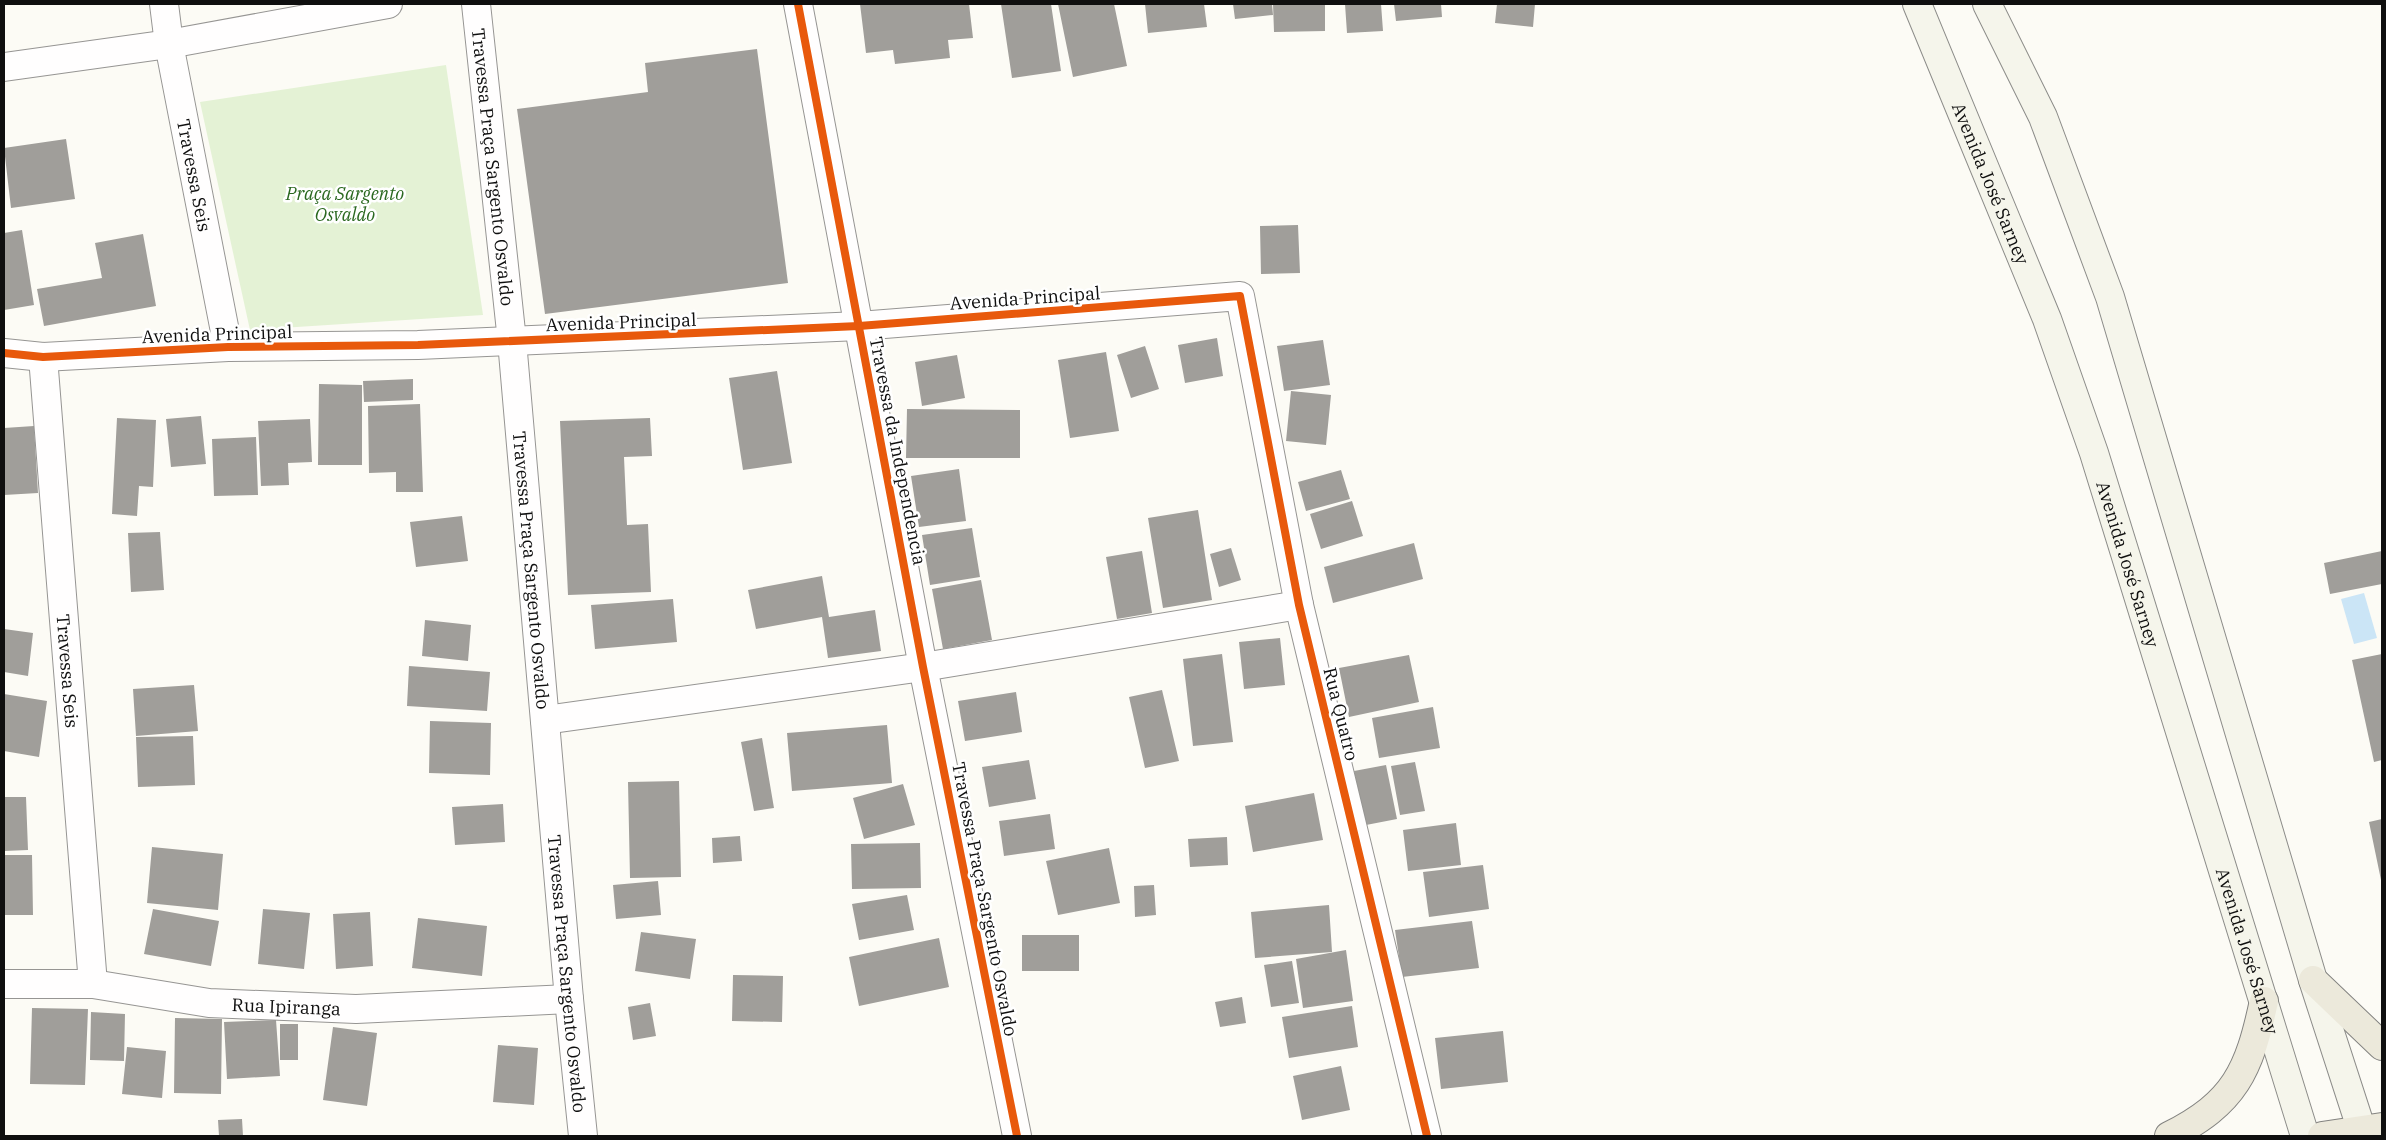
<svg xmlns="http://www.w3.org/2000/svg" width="2386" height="1140" font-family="'IBM Plex Serif',serif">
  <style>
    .green { fill: #e4f2d5 }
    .water { fill: #cbe5f6 }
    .building { fill: #a09e9a }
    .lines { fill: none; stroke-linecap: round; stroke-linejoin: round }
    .street-casing { stroke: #969593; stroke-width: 30 }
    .secondary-casing { stroke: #8c8c89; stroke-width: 30 }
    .primary-casing { stroke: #838380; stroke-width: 30 }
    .street { stroke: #fffefe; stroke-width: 28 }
    .secondary { stroke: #f5f5eb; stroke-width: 28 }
    .primary { stroke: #ece9db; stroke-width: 28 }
    .cycleway-casing { stroke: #fff; stroke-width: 11 }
    .cycleway { stroke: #e8590c; stroke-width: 8 }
    .labels { text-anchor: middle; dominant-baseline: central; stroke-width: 5; stroke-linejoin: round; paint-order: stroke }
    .street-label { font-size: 18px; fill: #0f0f0f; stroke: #fff }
    .park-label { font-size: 18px; font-style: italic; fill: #2a681f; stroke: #fff }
  </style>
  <rect width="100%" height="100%" fill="#fcfbf5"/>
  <!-- green -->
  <path class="green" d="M446,65L483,315L250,330L200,102Z"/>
  <!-- water -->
  <path class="water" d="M2364,593L2377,638L2354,644L2341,599Z"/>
  <!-- building -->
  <path class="building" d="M860,4H969L973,38L948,40L950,58L895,64L893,50L866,53Z
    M1001,4H1051L1061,71L1012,78Z
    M1058,4H1114L1127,66L1073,77Z
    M1145,4H1204L1207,27L1148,33Z
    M1233,4H1272L1273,15L1235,19Z
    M1273,4H1325V31L1274,32Z
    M1345,4H1381L1383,31L1347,33Z
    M1394,4H1441L1442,17L1396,21Z
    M1497,4H1535L1533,27L1495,23Z
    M757,49L788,283L545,314L517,109L648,92L645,63Z
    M66,139L75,199L11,208L4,148Z
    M1298,225L1300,273L1261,274L1260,226Z
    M22,230L34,305L4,310V233Z
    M143,234L156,306L44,326L37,289L102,278L95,243Z
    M1217,338L1223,376L1185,383L1178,345Z
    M1323,340L1330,385L1284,391L1277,346Z
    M1145,346L1159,389L1131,398L1117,355Z
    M1106,352L1119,431L1070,438L1058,360Z
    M957,355L965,398L922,406L915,362Z
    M777,371L792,463L743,470L729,378Z
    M413,379V400L364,402L363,381Z
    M319,384L362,385V465H318Z
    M1291,391L1331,395L1326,445L1286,441Z
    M420,404L423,492H396V472L369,473L368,406Z
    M907,409L1020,410V458H906Z
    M201,416L206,464L171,467L166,419Z
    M117,418L156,420L153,487L139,486L137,516L112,514Z
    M650,418L652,456L624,457L627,525L648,524L651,592L568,595L560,421Z
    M310,419L312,462L288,463L289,485L261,486L258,421Z
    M34,426L38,493L4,495V428Z
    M256,437L258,495L214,496L212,439Z
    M959,469L966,521L919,527L911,476Z
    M1341,470L1350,499L1306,511L1298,482Z
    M1352,501L1363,536L1321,549L1310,514Z
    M1198,510L1212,600L1163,608L1148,518Z
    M462,516L468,561L416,567L410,522Z
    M972,528L980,577L930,585L922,535Z
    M160,532L164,590L131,592L128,533Z
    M1414,543L1423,579L1333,603L1324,567Z
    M1231,548L1241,580L1219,587L1210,554Z
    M1142,551L1152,613L1117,619L1106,557Z
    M2382,551V584L2330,594L2324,563Z
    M822,576L829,617L875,610L881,651L828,658L822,617L756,629L748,590Z
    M981,580L992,640L943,649L932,589Z
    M673,599L677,642L595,649L591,605Z
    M425,620L471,625L468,661L422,656Z
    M4,629L33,633L28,676L4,672Z
    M1280,638L1285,685L1244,689L1239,642Z
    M1222,654L1233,742L1193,746L1183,659Z
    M2382,654V760L2374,762L2352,660Z
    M1409,655L1419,702L1349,717L1339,668Z
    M409,666L490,672L487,711L407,706Z
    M194,685L198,731L136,736L133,689Z
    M1162,690L1179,761L1145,768L1129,697Z
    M1016,692L1022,732L965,741L958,701Z
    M4,694L47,701L39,757L4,751Z
    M1433,707L1440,748L1379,758L1372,718Z
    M430,721L491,723L490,775L429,773Z
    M887,725L892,783L792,791L787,733Z
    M193,736L195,785L138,787L136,737Z
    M762,738L774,808L754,811L741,742Z
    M1029,760L1036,799L989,807L982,767Z
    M1415,762L1425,811L1400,815L1391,766Z
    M1386,765L1397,819L1366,825L1354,771Z
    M679,781L681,877L630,878L628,782Z
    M903,784L915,825L864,839L853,798Z
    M1314,793L1323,840L1253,852L1245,806Z
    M4,797H26L28,850L4,851Z
    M503,804L505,842L455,845L452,807Z
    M1050,814L1055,849L1004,856L999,821Z
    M2382,819V880H2381L2369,822Z
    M1456,823L1461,865L1408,871L1403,830Z
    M740,836L742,861L713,863L712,838Z
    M1227,837L1228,865L1190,867L1188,839Z
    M920,843L921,888L852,889L851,844Z
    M152,847L223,854L218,910L147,903Z
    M1109,848L1120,903L1058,915L1046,861Z
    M4,855H32L33,915H4Z
    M1483,865L1489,909L1429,917L1423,872Z
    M658,881L661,915L616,919L613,885Z
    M1154,885L1156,915L1135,917L1134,886Z
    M907,895L914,930L859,940L852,904Z
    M1329,905L1332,952L1255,958L1251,912Z
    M153,909L219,921L211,966L144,954Z
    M263,909L310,913L304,969L258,964Z
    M370,912L373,966L336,969L333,914Z
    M418,918L487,926L482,976L412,968Z
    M1472,921L1479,968L1402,977L1395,930Z
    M641,932L696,939L690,979L635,971Z
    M1022,935H1079V971H1022Z
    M939,938L949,987L859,1006L849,957Z
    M1346,950L1353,1001L1303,1008L1296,959Z
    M1292,961L1299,1003L1271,1007L1264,965Z
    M733,975L783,976L782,1022L732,1021Z
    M1242,997L1246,1023L1220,1027L1215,1002Z
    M650,1003L656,1036L633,1040L628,1007Z
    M1352,1006L1358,1047L1289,1058L1282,1017Z
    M32,1008L88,1009L85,1085L30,1084Z
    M91,1012L125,1014L124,1061L90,1060Z
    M175,1018L222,1019L221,1094L174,1093Z
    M276,1020L280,1076L227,1079L224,1022Z
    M280,1024H298V1060H280Z
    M333,1027L377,1033L367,1106L323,1100Z
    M1503,1031L1508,1082L1441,1089L1435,1038Z
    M498,1045L538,1048L534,1105L493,1102Z
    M127,1047L166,1051L162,1098L122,1094Z
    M1341,1066L1350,1110L1302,1120L1293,1076Z
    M242,1119L243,1136H219L218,1120Z"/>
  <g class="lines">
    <defs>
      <g id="street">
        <path id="s1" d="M164,4L169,44L228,347"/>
        <path id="s2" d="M476,4L512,341L569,999L583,1136"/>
        <path d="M798,4L923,667L1017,1136"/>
        <path d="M4,67L169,44L388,4"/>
        <path d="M4,353L43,357L228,347L418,345L859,326L1240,296L1299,605L1427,1136"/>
        <path id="s3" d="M43,357L93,984"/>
        <path d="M545,720L923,667L1299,605"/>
        <path id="s4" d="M4,984H93L209,1003L356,1009L569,999"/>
      </g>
      <g id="secondary">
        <path id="s5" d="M1917,4L2047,319L2094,453L2305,1136"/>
        <path d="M1987,4L2043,117L2110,297L2313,980L2362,1131"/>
      </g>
      <path id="primary" d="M2313,980L2382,1046
        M2169,1136C2235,1103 2249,1071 2264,1001
        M2322,1136L2382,1127"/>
    </defs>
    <!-- street casing -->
    <use href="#street" class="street-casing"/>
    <!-- secondary casing -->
    <use href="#secondary" class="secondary-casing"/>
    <!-- primary casing -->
    <use href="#primary" class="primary-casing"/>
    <!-- street -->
    <use href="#street" class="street"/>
    <!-- secondary -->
    <use href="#secondary" class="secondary"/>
    <!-- primary -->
    <use href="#primary" class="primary"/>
    <defs>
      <path id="cycleway" d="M798,4L923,667L1017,1136
        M4,353L43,357L228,347L418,345L859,326L1240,296L1299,605L1427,1136"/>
    </defs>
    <!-- cycleway casing -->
    <use href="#cycleway" class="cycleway-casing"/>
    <!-- cycleway -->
    <use href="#cycleway" class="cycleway"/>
  </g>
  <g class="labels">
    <!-- street labels -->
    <g class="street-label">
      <text stroke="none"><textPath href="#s2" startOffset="164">Travessa Praça Sargento Osvaldo</textPath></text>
      <text stroke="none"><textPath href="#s1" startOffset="174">Travessa Seis</textPath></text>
      <text stroke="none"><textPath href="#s5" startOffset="194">Avenida José Sarney</textPath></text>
      <text transform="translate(1025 298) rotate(-4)">Avenida Principal</text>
      <text transform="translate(621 322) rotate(-2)">Avenida Principal</text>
      <text transform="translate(217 334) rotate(-2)">Avenida Principal</text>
      <text transform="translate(898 451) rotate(79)">Travessa da Independencia</text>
      <text stroke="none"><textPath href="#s5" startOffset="599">Avenida José Sarney</textPath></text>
      <text stroke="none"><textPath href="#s2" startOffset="569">Travessa Praça Sargento Osvaldo</textPath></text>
      <text stroke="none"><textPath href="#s3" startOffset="315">Travessa Seis</textPath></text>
      <text transform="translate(1341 714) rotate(76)">Rua Quatro</text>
      <text transform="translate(985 899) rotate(79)">Travessa Praça Sargento Osvaldo</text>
      <text stroke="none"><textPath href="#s5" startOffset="1004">Avenida José Sarney</textPath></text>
      <text stroke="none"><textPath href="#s2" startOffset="974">Travessa Praça Sargento Osvaldo</textPath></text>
      <text stroke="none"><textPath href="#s4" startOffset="284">Rua Ipiranga</textPath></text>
    </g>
    <!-- park labels -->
    <g class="park-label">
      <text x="345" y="193">Praça Sargento<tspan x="345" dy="21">Osvaldo</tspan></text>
    </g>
  </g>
  <!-- border -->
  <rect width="2386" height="1140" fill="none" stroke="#0f0f0f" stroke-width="10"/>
</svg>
